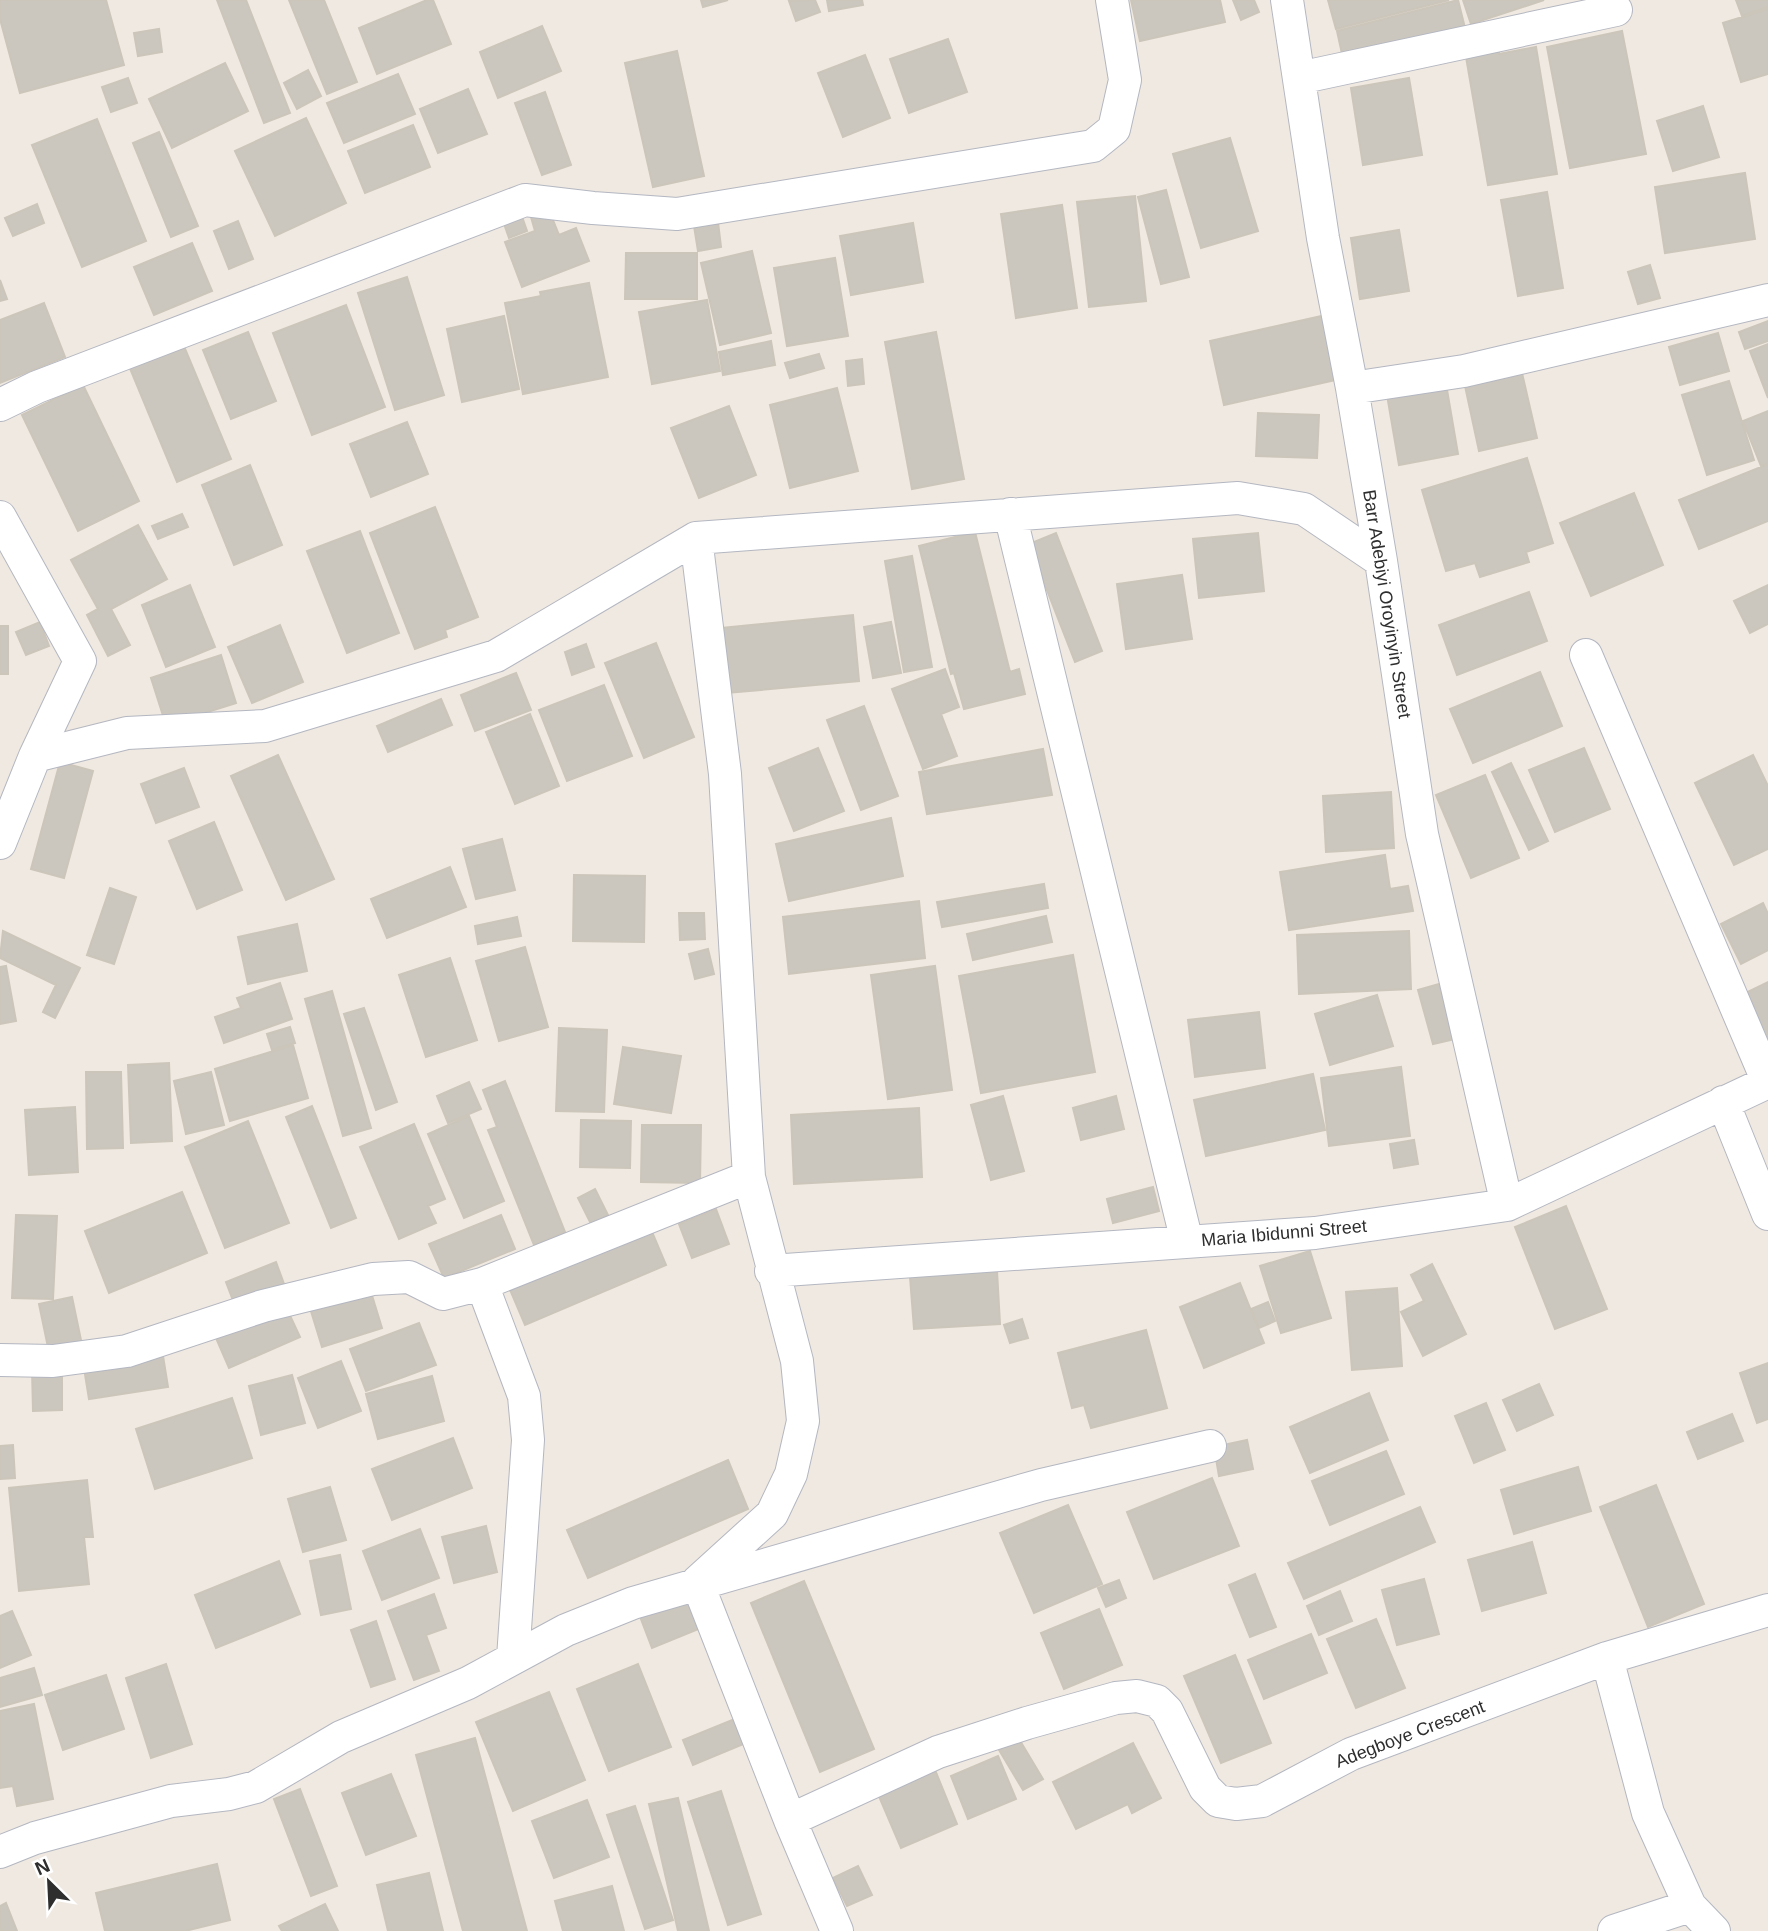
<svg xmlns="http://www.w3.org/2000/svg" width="1768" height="1931" font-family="Arial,sans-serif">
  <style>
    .building { fill: #cbc7bf; stroke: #cbc5ba; stroke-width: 2 }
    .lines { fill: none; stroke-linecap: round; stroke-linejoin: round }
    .minor-casing { stroke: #b4b7c1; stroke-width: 34 }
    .minor { stroke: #fff; stroke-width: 32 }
    .labels { text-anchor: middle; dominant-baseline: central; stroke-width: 5; stroke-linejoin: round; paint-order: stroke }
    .street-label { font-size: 18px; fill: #2e2e2e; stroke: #fff }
  </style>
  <rect width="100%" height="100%" fill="#efe9e1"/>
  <!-- building -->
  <path class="building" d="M0,0H106L124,65L20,93L0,19Z
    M217,0H246L290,113L264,123Z
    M289,0H324L357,82L327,94Z
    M427,0H433L451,44L377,74L359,28Z
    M701,0H728L703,7Z
    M815,0L820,12L796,21L789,1Z
    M827,0H862L863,5L829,11Z
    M1131,0H1220L1225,22L1140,41Z
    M1233,0H1254L1259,12L1241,20Z
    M1328,0H1449L1336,29Z
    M1458,0L1466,32L1344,63L1337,31Z
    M1463,0H1544L1471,24Z
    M1736,0H1768V7L1742,16Z
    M1768,9V74L1741,82L1723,23Z
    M542,26L561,71L498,98L480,52Z
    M159,29L162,52L138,56L134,33Z
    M1622,31L1646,154L1570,168L1547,47Z
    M948,39L967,92L909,113L890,59Z
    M1498,45L1499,54L1536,47L1557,174L1488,185L1465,51Z
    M677,51L704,176L653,187L625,63Z
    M865,55L890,118L843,137L818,73Z
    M225,63L248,111L172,148L149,99Z
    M308,70L321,96L297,109L284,83Z
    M398,74L415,114L344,143L327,103Z
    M128,78L137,103L111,112L102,87Z
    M1409,78L1422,155L1363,165L1351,88Z
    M468,89L487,134L438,153L420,109Z
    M545,92L571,165L542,175L515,103Z
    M1703,106L1719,157L1673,171L1657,121Z
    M306,118L346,203L275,236L235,151Z
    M97,119L146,241L82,267L32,145Z
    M413,125L430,167L365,193L348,151Z
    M159,132L198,226L171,237L133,143Z
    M1230,138L1258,231L1201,248L1173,154Z
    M1745,173L1755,239L1665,253L1655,187Z
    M1166,190L1189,277L1161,284L1138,197Z
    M1547,192L1563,288L1518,296L1501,200Z
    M1135,196L1146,301L1089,307L1077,202Z
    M37,204L44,223L13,236L5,218Z
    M1062,205L1077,308L1016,318L1001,214Z
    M549,210L559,235L576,228L589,261L522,287L505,242L535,231L531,217Z
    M520,211L527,231L509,238L502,218Z
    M238,221L253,259L229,269L214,231Z
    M718,222L721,247L698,251L694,226Z
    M913,223L923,282L851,295L840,236Z
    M1399,230L1409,291L1360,299L1351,238Z
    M192,243L212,291L154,315L134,267Z
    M752,251L771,333L720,345L701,263Z
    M626,253H697V299H625Z
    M835,258L848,336L787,346L774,268Z
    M1650,265L1660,298L1638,304L1628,272Z
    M407,277L444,395L395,410L358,293Z
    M0,280L7,299L0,301Z
    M589,283L608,377L523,394L505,303L541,296L540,292Z
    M707,300L720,371L652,384L639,312Z
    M44,303L65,357L0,383V320Z
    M346,305L385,407L312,435L273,333Z
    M1326,315L1340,379L1224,405L1210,341Z
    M504,316L519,389L462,402L447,329Z
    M1768,321V341L1745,349L1739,332Z
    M248,332L276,401L231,419L203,350Z
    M936,332L964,479L912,489L885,342Z
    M1718,333L1729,371L1680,385L1669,347Z
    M771,341L775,365L723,375L719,352Z
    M183,344L231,459L177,482L129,366Z
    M1768,344V398L1750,351Z
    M819,354L824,368L790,378L785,363Z
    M862,359L864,384L848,386L846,361Z
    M1522,373L1537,438L1479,451L1465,386Z
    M1729,381L1754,460L1707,475L1682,395Z
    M1446,384L1458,454L1399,465L1387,395Z
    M83,385L139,501L78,531L22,415Z
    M837,388L858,471L790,488L770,405Z
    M729,406L756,475L699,498L671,428Z
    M1768,411V464L1761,466L1743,421Z
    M1258,413L1319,415L1317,458L1256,456Z
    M407,422L428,474L371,497L350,444Z
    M1527,458L1553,543L1526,552L1529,562L1480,577L1475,563L1446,571L1422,490Z
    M1768,464V521L1699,549L1679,500Z
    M250,465L282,545L234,565L202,485Z
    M1634,493L1663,565L1591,596L1560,523Z
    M435,507L478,617L445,630L447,637L415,649L370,533Z
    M182,514L188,527L158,539L152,526Z
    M138,525L167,579L111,609L130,645L108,656L87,615L98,609L71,560Z
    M360,531L399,633L347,653L307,551Z
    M975,532L1010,672L1019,669L1025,694L964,709L954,673L951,674L919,546Z
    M1056,533L1102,651L1075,662L1029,544Z
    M1258,533L1264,591L1199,598L1193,539Z
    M912,556L932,667L904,672L885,561Z
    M1182,575L1192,639L1126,649L1117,584Z
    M190,585L215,647L166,667L142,605Z
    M1768,585V624L1750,633L1734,601Z
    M1529,592L1547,641L1457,675L1439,625Z
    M853,615L859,681L727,693L722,628Z
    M40,622L49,646L26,655L16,632Z
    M891,622L901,673L873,678L864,627Z
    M280,625L303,682L252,703L228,647Z
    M0,626H8V674H0Z
    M656,643L694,737L644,758L605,663Z
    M586,644L594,667L572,675L565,652Z
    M221,655L236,703L166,725L151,678Z
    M945,669L959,707L941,714L957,756L923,769L892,689Z
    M1540,672L1562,726L1473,763L1450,709Z
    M516,673L531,710L475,731L461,695Z
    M604,685L632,756L567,781L539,710Z
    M441,699L452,725L388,752L377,726Z
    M864,706L898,796L861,810L827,720Z
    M530,714L559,786L515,804L486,732Z
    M818,748L844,811L794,831L769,768Z
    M1584,748L1610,809L1555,832L1529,770Z
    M1043,749L1052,795L927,814L919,772Z
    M278,755L334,879L286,900L231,776Z
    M1753,755L1768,786V849L1734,865L1695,783Z
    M60,762L93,771L64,878L31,869Z
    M1511,763L1548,841L1529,850L1492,772Z
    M184,768L199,807L156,823L141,784Z
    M1485,775L1519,858L1471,878L1436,795Z
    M1391,792L1394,848L1326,852L1323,796Z
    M891,818L903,876L789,901L776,844Z
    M214,822L242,890L197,909L169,841Z
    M502,839L515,890L476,899L463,849Z
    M1385,855L1390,889L1408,886L1413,911L1289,930L1280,872Z
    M450,867L466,907L387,938L371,899Z
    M574,875L645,876L644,942L573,941Z
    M1044,884L1048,908L942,927L937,902Z
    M110,888L136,897L114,964L87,955Z
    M919,901L925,958L789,974L783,917Z
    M1763,903L1768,914V950L1741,964L1721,924Z
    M679,913H704L705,939L680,940Z
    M1046,916L1052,942L973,960L967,934Z
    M517,917L521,936L478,944L475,926Z
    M297,924L307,971L248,984L238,937Z
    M3,931L80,968L55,1018L43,1012L56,985L0,958Z
    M1409,931L1411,989L1299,994L1297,935Z
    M525,947L548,1027L499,1041L476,961Z
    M708,949L714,974L695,979L689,954Z
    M1073,955L1095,1072L981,1093L959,976Z
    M450,958L477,1040L426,1057L399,975Z
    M6,966L16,1021L0,1024V967Z
    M935,966L952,1090L888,1099L871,975Z
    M1768,982V1042L1735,998Z
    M280,983L292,1019L224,1043L215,1017L241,1008L237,998Z
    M1439,984L1455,1039L1433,1044L1418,990Z
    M332,991L371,1128L343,1136L305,999Z
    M1377,995L1393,1046L1330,1065L1315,1014Z
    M364,1008L397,1102L376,1110L344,1014Z
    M1259,1012L1265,1068L1195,1077L1188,1020Z
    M290,1027L295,1043L272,1050L267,1034Z
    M559,1028L607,1030L604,1112L556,1111Z
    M293,1045L308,1098L230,1121L215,1069Z
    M623,1047L681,1056L671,1113L614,1104Z
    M169,1063L172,1141L131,1143L128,1065Z
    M1401,1067L1410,1136L1329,1146L1321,1078Z
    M86,1072H121L123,1148L87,1149Z
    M211,1072L224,1125L186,1134L174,1081Z
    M1313,1074L1325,1130L1206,1156L1194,1100Z
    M505,1081L565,1232L534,1245L488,1130L497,1127L483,1090Z
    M469,1082L481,1109L448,1123L437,1096Z
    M1003,1096L1024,1171L991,1180L971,1105Z
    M1116,1096L1124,1129L1081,1140L1073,1108Z
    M312,1106L356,1218L331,1228L286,1117Z
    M75,1107L78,1172L29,1175L25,1110Z
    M919,1108L922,1177L794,1184L791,1115Z
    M469,1116L504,1201L464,1218L428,1134Z
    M581,1120L631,1121L630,1168L580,1167Z
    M248,1121L289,1223L225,1248L185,1147Z
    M414,1124L445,1199L428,1206L436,1223L399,1239L360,1147Z
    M642,1125H701L700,1183L641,1182Z
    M1414,1140L1418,1164L1394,1168L1390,1144Z
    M1153,1187L1159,1211L1113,1223L1107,1199Z
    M595,1189L608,1215L591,1224L578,1198Z
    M182,1192L207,1253L109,1293L85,1231Z
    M1566,1206L1607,1309L1555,1329L1515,1227Z
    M716,1209L729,1244L692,1258L679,1224Z
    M16,1215L57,1216L53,1299L12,1298Z
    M501,1215L515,1249L444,1278L429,1244Z
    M649,1225L666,1265L525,1325L508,1285Z
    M1310,1251L1331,1318L1281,1333L1260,1266Z
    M276,1262L284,1284L234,1303L226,1282Z
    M1432,1264L1466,1334L1423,1356L1401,1312L1424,1301L1411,1275Z
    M997,1271L1000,1324L914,1329L910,1277Z
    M1240,1283L1264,1343L1204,1368L1180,1307Z
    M1397,1288L1402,1366L1352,1370L1346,1292Z
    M370,1289L382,1328L322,1347L310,1308Z
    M72,1297L82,1345L49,1352L39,1304Z
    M1268,1302L1275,1321L1259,1328L1251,1309Z
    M286,1307L300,1337L229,1368L216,1338Z
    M1022,1319L1028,1338L1010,1343L1004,1325Z
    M419,1323L436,1365L366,1391L350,1349Z
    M1146,1330L1167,1408L1091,1428L1084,1405L1072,1408L1058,1353Z
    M163,1356L168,1387L89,1399L84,1368Z
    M341,1361L361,1411L318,1428L298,1378Z
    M1768,1363V1419L1757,1423L1740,1373Z
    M62,1369V1410L33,1411L32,1370Z
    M292,1375L305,1423L261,1435L249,1386Z
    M432,1376L444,1421L378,1439L366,1394Z
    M1539,1384L1553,1415L1517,1431L1503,1400Z
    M1369,1393L1388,1440L1310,1473L1290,1427Z
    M232,1398L252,1458L155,1489L136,1429Z
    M1486,1403L1505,1450L1474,1463L1455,1416Z
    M1732,1414L1743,1441L1698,1459L1687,1432Z
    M453,1438L472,1488L392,1520L372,1469Z
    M1247,1440L1253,1469L1219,1476L1214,1447Z
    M13,1445L15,1478L0,1479V1446Z
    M1386,1451L1404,1494L1330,1525L1312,1481Z
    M728,1460L748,1509L588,1578L567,1530Z
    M1578,1467L1591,1511L1514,1534L1501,1490Z
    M1212,1478L1239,1546L1154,1579L1127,1512Z
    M87,1480L93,1537H84L89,1584L19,1591L9,1488Z
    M1656,1485L1704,1604L1648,1627L1600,1507Z
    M330,1487L346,1540L303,1552L288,1499Z
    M1068,1505L1102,1584L1034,1613L1000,1533Z
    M1420,1507L1435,1542L1304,1599L1288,1563Z
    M486,1526L497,1572L454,1583L442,1537Z
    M420,1529L439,1578L382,1600L363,1551Z
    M1532,1542L1546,1593L1482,1611L1468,1560Z
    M340,1555L351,1609L321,1615L310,1561Z
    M279,1561L300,1614L216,1648L195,1595Z
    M1255,1574L1276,1627L1250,1637L1229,1585Z
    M1424,1579L1439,1634L1397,1645L1382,1590Z
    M1119,1580L1126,1598L1106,1607L1098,1588Z
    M804,1581L874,1749L820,1772L751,1603Z
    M684,1587L701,1628L652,1648L636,1606Z
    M1340,1591L1352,1621L1319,1635L1307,1606Z
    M434,1594L446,1628L426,1635L439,1671L414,1680L388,1611Z
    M1099,1609L1122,1665L1064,1689L1041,1633Z
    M12,1611L31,1655L0,1668V1616Z
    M1376,1619L1405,1688L1356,1708L1327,1639Z
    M376,1621L395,1679L371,1687L351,1630Z
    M1311,1634L1327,1673L1264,1699L1248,1660Z
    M1235,1655L1271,1743L1221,1763L1184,1676Z
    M166,1664L192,1744L151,1758L126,1678Z
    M638,1664L671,1747L609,1771L577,1689Z
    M34,1668L42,1695L0,1707V1678Z
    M106,1675L124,1729L63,1750L45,1695Z
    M549,1692L585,1780L513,1811L476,1722Z
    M34,1704L53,1799L17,1806L13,1786L0,1788V1711Z
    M737,1718L746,1743L693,1765L683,1740Z
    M475,1738L527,1931H463L416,1755Z
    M1019,1739L1043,1779L1023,1790L999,1750Z
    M1133,1743L1161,1798L1132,1813L1128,1804L1076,1829L1053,1782Z
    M998,1756L1016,1799L968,1819L951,1776Z
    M935,1770L957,1824L901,1848L878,1794Z
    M391,1774L416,1836L366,1855L342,1793Z
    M300,1789L337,1886L311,1896L274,1799Z
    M721,1791L761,1914L728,1925L688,1802Z
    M678,1798L709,1931H678L649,1804Z
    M587,1800L609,1857L554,1878L532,1821Z
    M635,1806L673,1920L645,1929L607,1815Z
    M217,1864L230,1920L185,1931H105L96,1893Z
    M858,1866L872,1895L847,1906L833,1878Z
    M429,1873L443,1931H388L377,1885Z
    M612,1886L624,1931H563L555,1901Z
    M6,1903L17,1931H0V1906Z
    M325,1904L338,1931H282L279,1926Z"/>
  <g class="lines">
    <defs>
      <path id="minor" d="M1287,0L1323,238L1352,388L1381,561L1422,834L1507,1205
        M1299,78L1616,10
        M1352,388L1464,371L1768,300
        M0,405L37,387L525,200L593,208L677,214L1093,146L1114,129L1125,80L1112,0
        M1010,514L1187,1242
        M0,517L80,661L35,756L0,843
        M696,538L725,774L749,1177L797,1361L803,1421L791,1474L772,1514L697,1582L790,1820L837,1931
        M1586,655L1768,1082
        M35,756L127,733L265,726L496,656L696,538L1238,498L1304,509L1381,561
        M1723,1102L1768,1214
        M771,1271L1315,1233L1507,1205L1768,1082
        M482,1284L524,1396L528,1440L513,1658
        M0,1360L53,1361L127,1351L263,1306L373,1279L409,1277L443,1294L482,1284L749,1177
        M1607,1658L1648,1813L1690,1906L1714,1931
        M790,1820L938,1752L1027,1723L1116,1698L1137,1696L1157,1701L1167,1711L1205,1788L1218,1801L1236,1804L1262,1801L1351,1754L1607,1658L1768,1610
        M0,1852L35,1838L171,1801L229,1794L256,1787L341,1737L468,1683L566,1630L633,1603L1041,1485L1210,1446
        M1614,1931L1690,1906"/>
    </defs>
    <!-- minor casing -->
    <use href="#minor" class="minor-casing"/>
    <!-- minor -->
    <use href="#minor" class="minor"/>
  </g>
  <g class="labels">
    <!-- street labels -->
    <g class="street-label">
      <text transform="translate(1387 604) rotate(81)">Barr Adebiyi Oroyinyin Street</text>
      <text transform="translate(1284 1233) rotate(-5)">Maria Ibidunni Street</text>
      <text transform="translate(1410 1734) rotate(-21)">Adegboye Crescent</text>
    </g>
  </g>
  <!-- north arrow -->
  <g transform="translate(49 1882) rotate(336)" stroke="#ffffff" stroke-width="5" paint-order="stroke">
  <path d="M0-5L12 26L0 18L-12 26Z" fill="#2e2e2e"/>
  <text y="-10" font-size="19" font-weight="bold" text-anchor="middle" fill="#2e2e2e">N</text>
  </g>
</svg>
